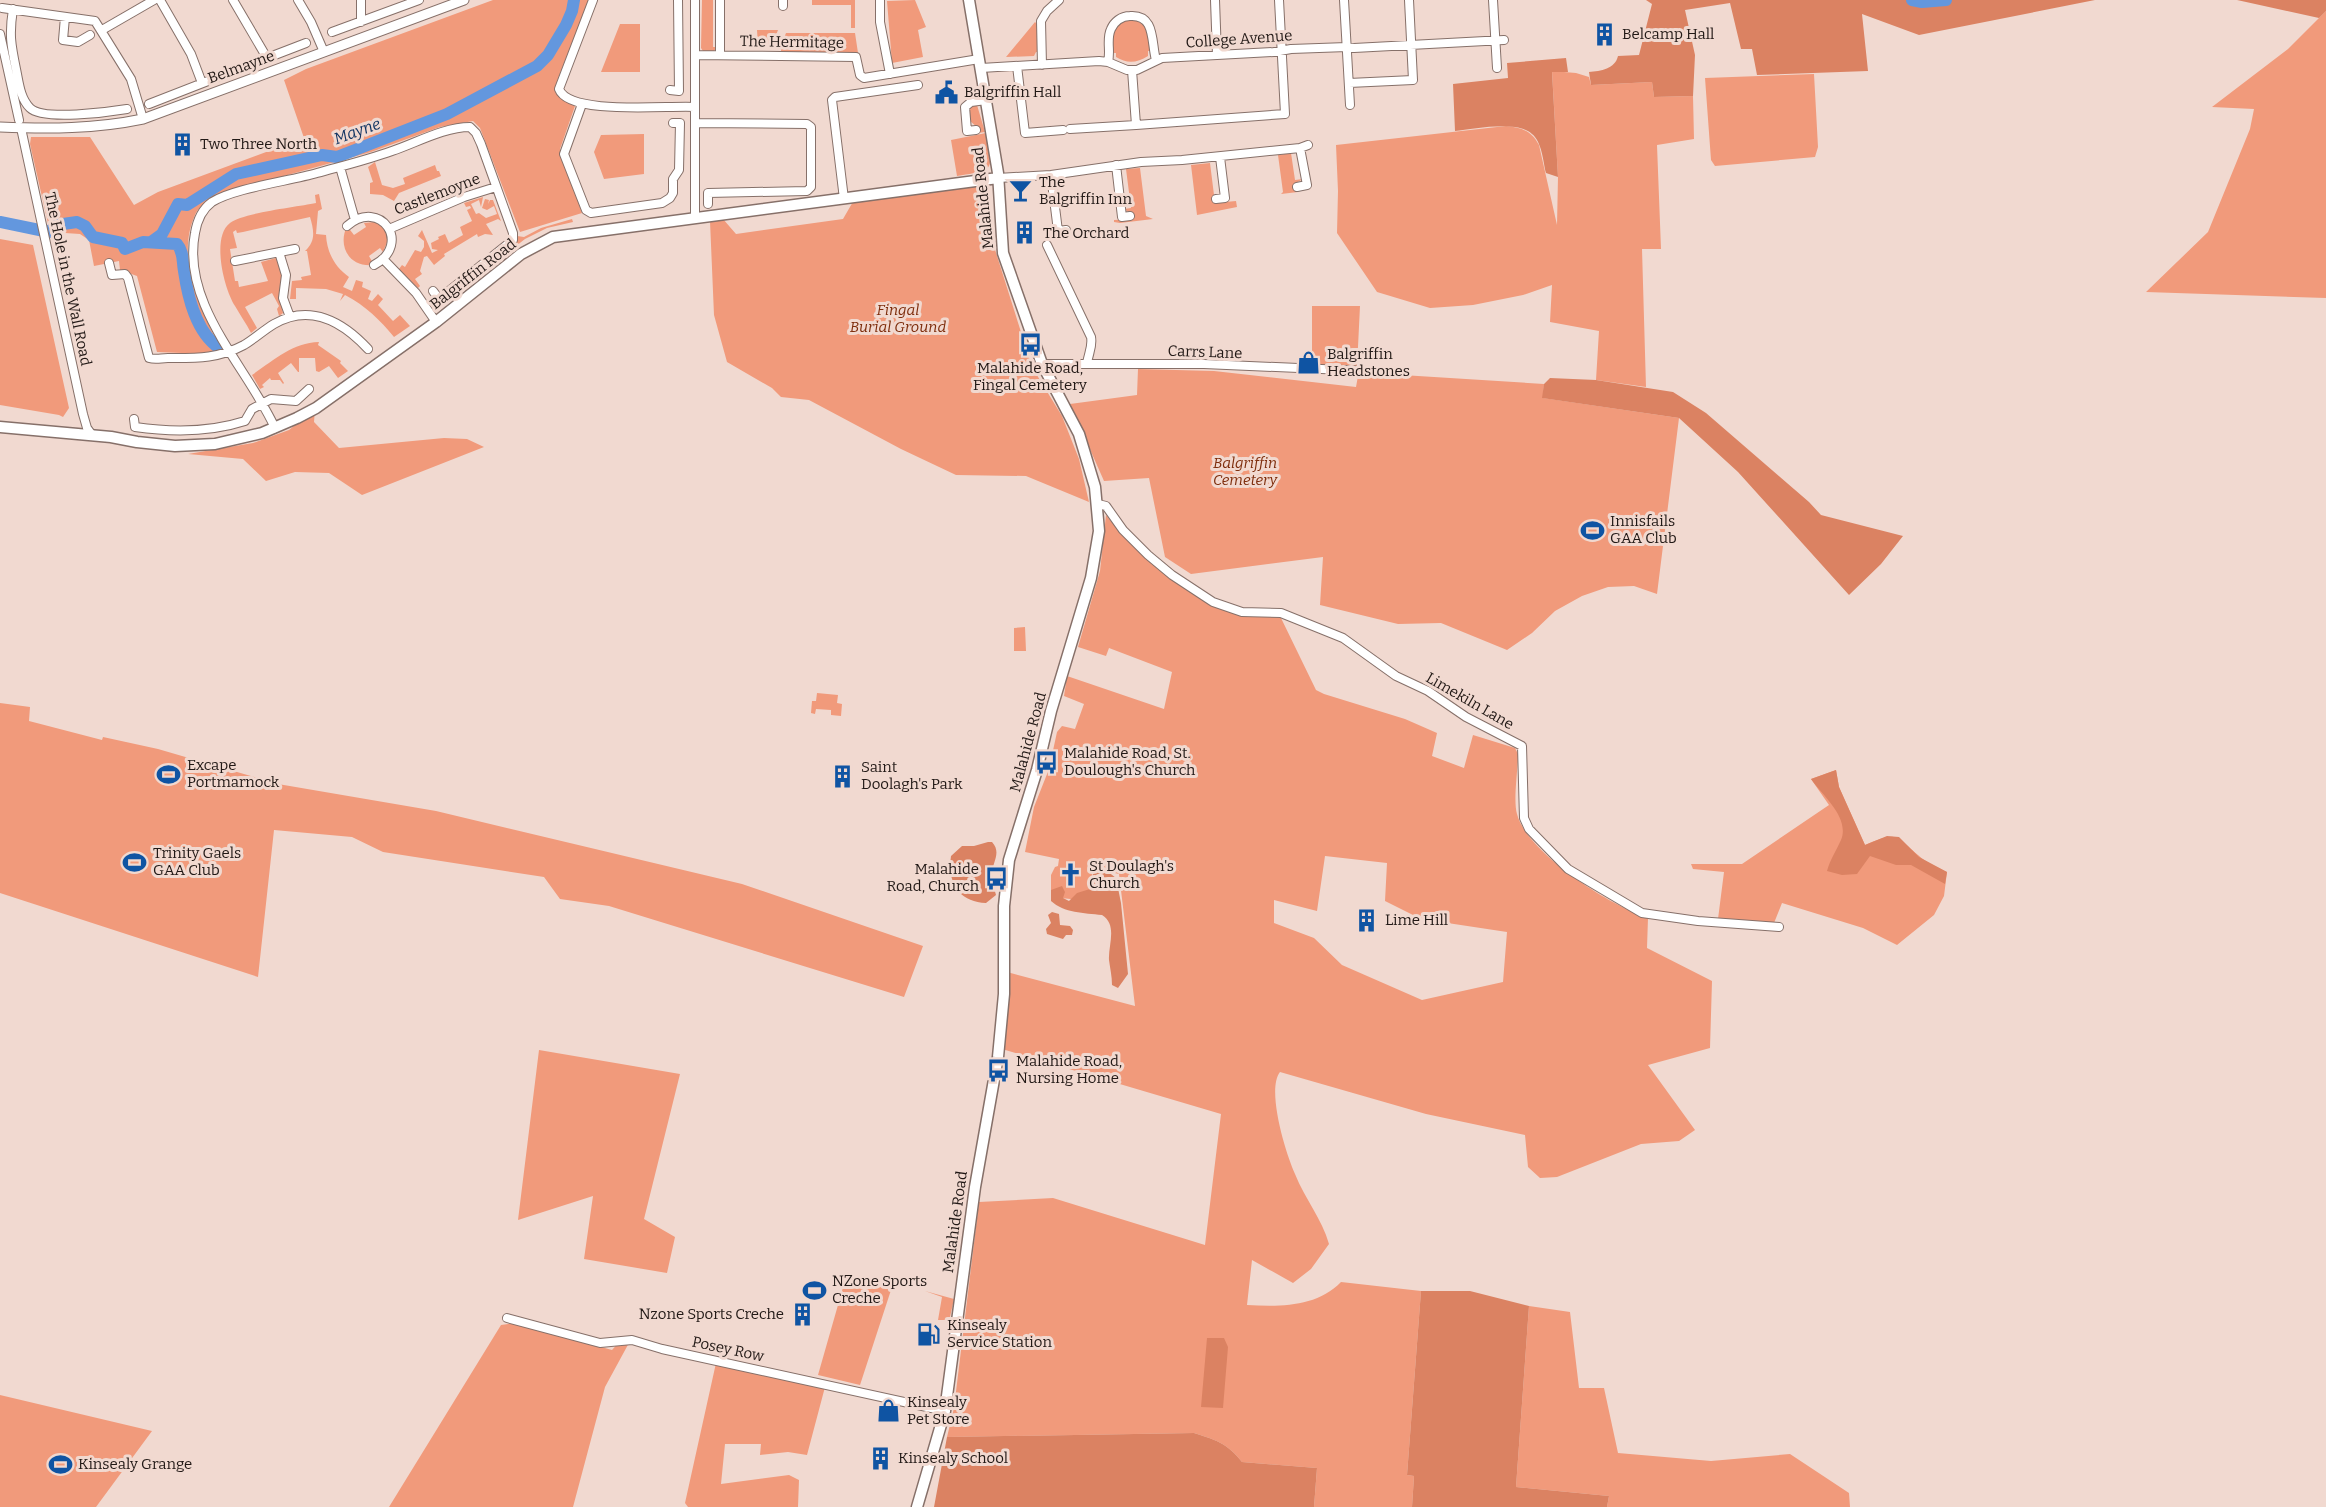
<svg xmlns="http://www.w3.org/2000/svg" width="2326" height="1507" font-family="Bitter,serif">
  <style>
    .green { fill: #f19a7b; fill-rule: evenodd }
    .forest { fill: #db8262 }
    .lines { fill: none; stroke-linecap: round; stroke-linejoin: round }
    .river { stroke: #6397de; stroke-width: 12 }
    .minor-casing { stroke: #867069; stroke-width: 10 }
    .tertiary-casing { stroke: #867069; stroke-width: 11 }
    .secondary-casing { stroke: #867069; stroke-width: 13 }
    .minor { stroke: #fff; stroke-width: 8 }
    .tertiary { stroke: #fff; stroke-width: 9 }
    .secondary { stroke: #fff; stroke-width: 10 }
    .labels { text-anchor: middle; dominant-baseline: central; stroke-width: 6; stroke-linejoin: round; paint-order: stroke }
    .poi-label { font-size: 15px; fill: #221916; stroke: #f1d9d0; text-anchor: start }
    .street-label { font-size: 15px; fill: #221916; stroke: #f1d9d0 }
    .park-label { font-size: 15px; font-style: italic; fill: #7e2d0c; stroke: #f1d9d0 }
    .water-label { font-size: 16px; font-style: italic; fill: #113462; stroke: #f1d9d0 }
  </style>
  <rect width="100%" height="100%" fill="#f1d9d0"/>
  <!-- green -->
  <path class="green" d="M493,0H589L557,81L556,92L562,99L575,106L560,149L582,213L520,232L480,128L473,121L440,127L371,152L215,195C209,200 198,207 195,215C175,259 201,310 221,349L206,354L157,352L137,276L120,270L119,261L94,266L89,240L80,234L50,232L30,144L31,137H90L134,205L158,192L304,138L284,80L306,69Z
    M702,0H713V47H718L714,51H703L701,48Z
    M812,0H855V28H851V5H812Z
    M915,0L926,27L918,30L923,57L892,63L887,1Z
    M2326,11V298L2146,292L2208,232L2250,129L2254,109L2212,107L2288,49Z
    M1131,19C1149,24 1149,34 1152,51H1148V56C1137,63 1127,64 1116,57V53H1112C1112,35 1111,23 1131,19Z
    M1035,22L1037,24L1038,52H1036L1034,56L1006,57Z
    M620,24H640V72H601Z
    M757,30H778L772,45H758Z
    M786,33H855L858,53H785L781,51V45Z
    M1552,71L1576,73L1589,77L1591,85L1652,82L1654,97L1693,96L1694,139L1657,145L1661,249H1642L1646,387L1596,380L1599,331L1550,322L1552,285L1523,295L1473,305L1430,308L1377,292L1337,233L1338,191L1336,145L1506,126C1522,128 1531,130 1539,145L1557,225L1558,177Z
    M1814,74L1818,147L1815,157L1715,166L1711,160L1705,78Z
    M977,105L985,132L978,133L977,127L970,121V107Z
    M986,133C993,171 996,170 957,176L951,140Z
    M644,134V174L604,179L594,152L601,135Z
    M1291,153L1295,180L1303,179L1296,183L1298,192L1281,194L1283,192L1278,155Z
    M375,162L382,185L393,188L405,184L403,178L435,165L437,171H439L441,176L399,193L394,201L383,195L370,194V183L373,182L368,167Z
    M1210,163L1215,203L1236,201L1237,207L1197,215L1191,165Z
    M1140,168L1146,216L1153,219L1120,223L1114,222V220L1131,219L1130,213L1124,209L1131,208L1126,169Z
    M980,186L989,194L992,240L1032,367L1062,416L1079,459L1089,502L1026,476L956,475L901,449L809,400L781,397L772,388L727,362L714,315L710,221L723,219L736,234L843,219L854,200Z
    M319,194L322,209L318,211L316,234L326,235C327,253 335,267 349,277L343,287L352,291L356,280L363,282L362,287L371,291L368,299L372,301L378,294L383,299L378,305L393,321L400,315L410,326L394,337C380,320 366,306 345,295L340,301L343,294L326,289L296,288V299H290L292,281L302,280L301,277L311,275L307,251H305C316,241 314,231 310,217L243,232L237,233L236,230L233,232L237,248L230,249L235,281H238L239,287L268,281L261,262L276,258L278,260L282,275L280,298L283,313L279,316L277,309L279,306L272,293L245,307L257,328L251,333C246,323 240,315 235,306C224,289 211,237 230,223C242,213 297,207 316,203L315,195Z
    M483,197L481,207L479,200L471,204L476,214L479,213L486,218L497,214L494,206L487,210L482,208L485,199L489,200L488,204L490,200H493L501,221L498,219L486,224L493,235L485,234L478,237L477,234L444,254L445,256L434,265L427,256L424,257L420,271L422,274L415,279L420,286L418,288L399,269L402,265L405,267L415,250L421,252L424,247V241L418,236L422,230L432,253L438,250L432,249L431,243L439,239L438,237L445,234L449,243L463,235L460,227L472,221L467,210L471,208L470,206L466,207L464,203Z
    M572,219L573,222L547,228L525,239L436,309L429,302L432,299L437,304L515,244L517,236L524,237L541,228Z
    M374,222L382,225L387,232L388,240L383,252L380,248L369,256L374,265C350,268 337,247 347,226L354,235L366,227L364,223Z
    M0,239L33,245L69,408L63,417L59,415L0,405Z
    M1312,306H1360L1357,367L1312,365Z
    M319,342L318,345L341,361L340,363L348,371L338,378L329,366L319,372L316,371L315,358H299V372H298L291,363L278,373L284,383L283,384L280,380H271L270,378L262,385L264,387L260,389L252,375C274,360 292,343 319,342Z
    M1138,369L1214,371L1356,387L1358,376L1369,377L1370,373L1544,384L1543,398L1679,418L1657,594L1634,586L1608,587L1582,596L1555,611L1532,633L1507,650L1441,623L1398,624L1320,605L1323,557L1191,574L1165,557L1149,478L1104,481L1070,404L1137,395Z
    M315,409L314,422L339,448L444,438L467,439L484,447L362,495L329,473L295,472L266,481L243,459L188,454L253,443L289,430Z
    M1106,515C1132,548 1198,605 1239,615C1252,618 1267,615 1281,618L1316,690L1324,694L1405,719L1437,733L1432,756L1464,768L1473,735L1515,748L1518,754C1518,769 1513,801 1517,814C1527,853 1611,906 1648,918L1647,948L1712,981L1710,1048L1648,1065L1695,1130L1679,1141L1641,1144L1557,1177L1540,1178L1528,1167L1525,1135L1426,1114L1280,1072C1266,1090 1286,1154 1295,1174C1305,1199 1322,1219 1329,1244L1311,1269L1293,1283L1252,1260L1247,1305C1280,1307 1317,1307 1341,1282L1421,1291L1407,1475L1414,1476L1412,1507H1314L1317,1468L1242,1462C1227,1443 1216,1440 1194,1433L947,1437L954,1408L979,1202L1053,1198L1205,1245L1221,1114L1002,1049L1007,972L1135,1006L1119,874L1093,868L1090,901L1051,897V875L1055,867L1058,866L1059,859L1025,852L1034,807L1049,769L1057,732L1062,726L1075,729L1084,704L1064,696L1067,676L1164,709L1172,672L1109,648L1106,656L1078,647L1100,571ZM1325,856L1387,863L1385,901L1421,919L1507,932L1503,982L1422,1000L1342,965L1314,938L1274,923V900L1317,911Z
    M1025,627L1026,651H1014V628Z
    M817,693L838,695L837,703L842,704L841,716L831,715V710L816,709L815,714L811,713L812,701H816Z
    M0,703L30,707L29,721L102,740L103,737L158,749L278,784L436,811L742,884L923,946L904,997L609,906L560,899L544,877L383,852L352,837L274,830L258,977L0,893Z
    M1836,770L1839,787L1865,845C1897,832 1893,834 1918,855C1926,863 1937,867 1947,872L1944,896L1934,915L1897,945L1863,928L1782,903L1774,923L1718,919L1724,872L1693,869L1691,864H1742L1829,805L1811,779Z
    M539,1050L680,1074L644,1219L675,1237L667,1273L584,1259L593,1196L518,1220Z
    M846,1277L891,1290L860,1385L818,1375Z
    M925,1291L954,1299L950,1317L945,1320H938L942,1297Z
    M1529,1306L1570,1312L1579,1388H1604L1618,1453L1711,1461L1790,1454L1849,1493L1850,1507H1607L1609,1496L1516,1487Z
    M516,1323L612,1350L622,1339L630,1341L605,1387L573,1507H389L501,1325Z
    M716,1363L825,1387L807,1455L788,1452L760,1455L761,1444H725L721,1484L789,1475L799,1480L798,1507H688L685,1503Z
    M0,1395L152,1431L96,1507H0Z"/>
  <!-- forest -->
  <path class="forest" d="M1646,0H2095L1919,35L1862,14L1868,71L1757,75L1752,49H1741L1730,3L1685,10L1695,55L1693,96L1654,97L1652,82L1591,85L1589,72C1601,71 1615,69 1618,56L1639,55L1652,4Z
    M2237,0H2326V11L2319,18Z
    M1566,58L1568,72H1552L1558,177L1546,173C1543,161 1542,142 1532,134C1517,120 1474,129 1455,131L1453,84L1508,78L1507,63Z
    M1550,378L1596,380L1673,392L1706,413L1809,502L1821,515L1903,536L1881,564L1849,595L1738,472L1679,418L1542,398L1544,384Z
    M1836,770L1839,787L1865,845L1887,836L1899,837L1919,857L1947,872L1945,884L1911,865H1896L1870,856L1857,874L1842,875L1827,871C1830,860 1836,851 1841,840C1850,818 1824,797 1811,779Z
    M988,842H992C1002,853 992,862 992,875C992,881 994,888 996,895L986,903C959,902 947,883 951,856L962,846H974Z
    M1094,870L1107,871L1116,878L1121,903L1128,974L1118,988L1112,985C1112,976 1110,968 1109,960C1108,945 1118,925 1102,915C1084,913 1064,913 1051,901V890L1062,886L1065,892L1063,898L1069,901L1077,893L1090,889Z
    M1052,912L1059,914L1060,925L1070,926L1073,930L1072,935H1066L1063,939L1047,934L1046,929L1051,923L1048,915Z
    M1421,1291H1470L1529,1306L1516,1487L1609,1496L1607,1507H1412L1414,1476L1407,1475Z
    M1207,1338H1224L1228,1347L1223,1408L1201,1407Z
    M1194,1433C1216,1440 1227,1443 1242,1462L1317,1468L1314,1507H934L947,1437Z"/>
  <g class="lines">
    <!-- river -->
    <path class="river" d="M1912,0L1922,2L1946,0
      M0,222L49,232L56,225L77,222L85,226L93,237L122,243L125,249L143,242L177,244C184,252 182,261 184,271C188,298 196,332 219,348
      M151,242L162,234L178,204L187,205L236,174L322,155L337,157L447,114L537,66L548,55L566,25L572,11L574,0"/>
    <defs>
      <path id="minor" d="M160,0L191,54L202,83
        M233,0L267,58L306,43
        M298,0L311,22L324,52
        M593,0L559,89C569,116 669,105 695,107
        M783,0V6
        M880,0V22L890,74
        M1215,0L1217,55
        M1344,0L1350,105
        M1493,0L1497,68
        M2,8L95,21L131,79L143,119
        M13,9C9,34 11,45 16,69C19,83 20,98 30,108C43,121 109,112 127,109
        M65,17L63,40L78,42L90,35
        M361,22V0
        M102,30L154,0
        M332,32L419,0
        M0,34L19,120
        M695,55L856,57L860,75L864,78L979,59
        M720,55V0
        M1108,62C1111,51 1106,39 1111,29C1114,22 1121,16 1130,16C1156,14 1151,43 1156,60
        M1042,65L1041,21L1047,11L1059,0
        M1017,66L1025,133L1063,130
        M981,68L1099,61L1108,62L1127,70H1137L1162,58L1274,52L1291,49L1347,47L1354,48L1504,40
        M1349,83L1413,80L1409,0
        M670,90L679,91L678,0
        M149,104L267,58
        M582,104L564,154L586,210L591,213L662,203L670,198L673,193V179L679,170L680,123H673
        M695,123L807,124L811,127V187L807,191L708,193V204
        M1136,125L1285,114L1279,0
        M21,128L83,414L87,428L92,435
        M1070,129L1136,125L1132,70
        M976,130L967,131L965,107L971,102L986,100
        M1116,165L1122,217L1130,216
        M340,167L355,220
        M1051,175L1058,231L1066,230
        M998,178L1051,175L1141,162L1182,160L1300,148L1308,145
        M1297,187L1307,185L1300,148
        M844,199L832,100L835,97L918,85
        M1216,199L1225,198L1220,157
        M695,217V0
        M347,226C380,197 413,244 374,265
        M389,229L464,197L496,187
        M1047,245L1091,337C1093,347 1088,354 1087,364
        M279,252L286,275L283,298L290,317
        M384,260L416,293L436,322
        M235,261L295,249
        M109,263L112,275L125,274L128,278L149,358C156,360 161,358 168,358C195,358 218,359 244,345C254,339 264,330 274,324C310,303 343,322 368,349
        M1042,364H1204L1367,371
        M134,419L135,427C170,432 211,432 245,421L252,409L271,399L296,401L309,389
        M275,428C248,368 181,305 195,233C197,221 201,210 212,202C234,188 290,181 317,173C342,166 367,160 392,151C416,143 444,127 470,127L476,133L481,144L513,233V240L439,299L433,291
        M1098,504L1106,506L1123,530L1148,555L1172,575L1213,602L1242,612L1281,613L1343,638L1396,676L1428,691L1466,717L1522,746L1524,818L1529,829L1568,869L1642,913L1698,921L1779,927
        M507,1318L600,1343L632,1340L662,1349L945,1411"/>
      <path id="tertiary" d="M0,127C49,129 95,129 143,119L464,0"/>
      <path id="secondary" d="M0,427L111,437L137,442L175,446L215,444L262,433L297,418L316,408L436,322L521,254L553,237L998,178
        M917,1507L945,1411L975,1187L998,1057L1004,994V906L1009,860L1037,770L1051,711L1091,578L1099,531L1095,487L1079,434L1042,364L1003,253L998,173L969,0"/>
    </defs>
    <!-- minor casing -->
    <use href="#minor" class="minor-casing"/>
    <!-- tertiary casing -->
    <use href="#tertiary" class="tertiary-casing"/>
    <!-- secondary casing -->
    <use href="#secondary" class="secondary-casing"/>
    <!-- minor -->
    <use href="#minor" class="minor"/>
    <!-- tertiary -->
    <use href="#tertiary" class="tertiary"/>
    <!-- secondary -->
    <use href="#secondary" class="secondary"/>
  </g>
  <!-- icons -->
  <defs>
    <symbol id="building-bare" viewBox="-9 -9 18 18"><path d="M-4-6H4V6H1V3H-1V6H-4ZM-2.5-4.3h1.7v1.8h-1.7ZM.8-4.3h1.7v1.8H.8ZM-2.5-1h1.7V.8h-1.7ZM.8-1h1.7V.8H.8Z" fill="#0f54a3" stroke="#f1d9d0" stroke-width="2.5" paint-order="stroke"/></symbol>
    <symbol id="civic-bare" viewBox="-9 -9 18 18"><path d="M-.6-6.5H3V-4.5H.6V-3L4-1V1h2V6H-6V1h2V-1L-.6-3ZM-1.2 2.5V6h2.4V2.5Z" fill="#0f54a3" stroke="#f1d9d0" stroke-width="2.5" paint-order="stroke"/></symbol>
    <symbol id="bar-bare" viewBox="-9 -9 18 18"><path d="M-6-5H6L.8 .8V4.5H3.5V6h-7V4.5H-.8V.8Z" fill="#0f54a3" stroke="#f1d9d0" stroke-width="2.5" paint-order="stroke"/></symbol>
    <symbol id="bus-bare" viewBox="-9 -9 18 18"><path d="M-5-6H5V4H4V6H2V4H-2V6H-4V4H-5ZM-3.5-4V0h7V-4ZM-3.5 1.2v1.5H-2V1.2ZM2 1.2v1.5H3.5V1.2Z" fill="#0f54a3" stroke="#f1d9d0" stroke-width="2.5" paint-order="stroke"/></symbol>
    <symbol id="shop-bare" viewBox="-9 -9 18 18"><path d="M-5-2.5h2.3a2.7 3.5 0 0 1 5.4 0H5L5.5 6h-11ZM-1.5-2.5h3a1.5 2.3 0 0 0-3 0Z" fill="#0f54a3" stroke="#f1d9d0" stroke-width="2.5" paint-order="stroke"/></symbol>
    <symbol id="stadium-bare" viewBox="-9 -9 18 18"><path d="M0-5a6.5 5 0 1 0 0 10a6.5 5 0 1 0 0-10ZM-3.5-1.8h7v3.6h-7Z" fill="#0f54a3" stroke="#f1d9d0" stroke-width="2.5" paint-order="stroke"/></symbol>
    <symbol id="church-bare" viewBox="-9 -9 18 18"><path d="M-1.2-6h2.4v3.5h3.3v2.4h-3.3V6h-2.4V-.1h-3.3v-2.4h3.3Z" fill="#0f54a3" stroke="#f1d9d0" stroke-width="2.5" paint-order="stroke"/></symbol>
    <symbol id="fuel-bare" viewBox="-9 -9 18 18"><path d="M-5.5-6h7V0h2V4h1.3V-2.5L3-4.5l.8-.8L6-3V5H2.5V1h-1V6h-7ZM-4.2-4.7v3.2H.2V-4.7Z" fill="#0f54a3" stroke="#f1d9d0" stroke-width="2.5" paint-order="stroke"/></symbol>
  </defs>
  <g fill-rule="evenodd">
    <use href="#building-bare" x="1588" y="18" width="33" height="33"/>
    <use href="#civic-bare" x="930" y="76" width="33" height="33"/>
    <use href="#building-bare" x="166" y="128" width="33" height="33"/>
    <use href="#bar-bare" x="1004" y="174" width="33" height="33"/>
    <use href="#building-bare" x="1008" y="216" width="33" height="33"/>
    <use href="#bus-bare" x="1014" y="328" width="33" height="33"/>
    <use href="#shop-bare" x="1292" y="346" width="33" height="33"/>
    <use href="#stadium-bare" x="1576" y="514" width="33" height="33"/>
    <use href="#bus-bare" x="1030" y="746" width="33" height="33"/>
    <use href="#stadium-bare" x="152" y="758" width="33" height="33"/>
    <use href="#building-bare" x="826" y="760" width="33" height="33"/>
    <use href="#stadium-bare" x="118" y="846" width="33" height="33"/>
    <use href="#church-bare" x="1054" y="858" width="33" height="33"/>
    <use href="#bus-bare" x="980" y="862" width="33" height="33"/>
    <use href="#building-bare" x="1350" y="904" width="33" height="33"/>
    <use href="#bus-bare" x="982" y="1054" width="33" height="33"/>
    <use href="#stadium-bare" x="798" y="1274" width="33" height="33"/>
    <use href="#building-bare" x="786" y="1298" width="33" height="33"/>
    <use href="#fuel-bare" x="912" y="1318" width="33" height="33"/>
    <use href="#shop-bare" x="872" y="1394" width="33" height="33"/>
    <use href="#building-bare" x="864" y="1442" width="33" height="33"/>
    <use href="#stadium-bare" x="44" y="1448" width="33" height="33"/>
  </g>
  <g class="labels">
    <!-- poi labels -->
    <g class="poi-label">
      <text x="1622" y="34">Belcamp Hall</text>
      <text x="964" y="92">Balgriffin Hall</text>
      <text x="200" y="144">Two Three North</text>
      <text x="1039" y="182">The<tspan x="1039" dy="17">Balgriffin Inn</tspan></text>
      <text x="1043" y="233">The Orchard</text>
      <text x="1327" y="354">Balgriffin<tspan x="1327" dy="17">Headstones</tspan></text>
      <text x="1030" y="368" text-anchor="middle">Malahide Road,<tspan x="1030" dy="17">Fingal Cemetery</tspan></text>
      <text x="1610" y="521">Innisfails<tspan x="1610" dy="17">GAA Club</tspan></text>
      <text x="1064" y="753">Malahide Road, St.<tspan x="1064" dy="17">Doulough's Church</tspan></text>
      <text x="187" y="765">Excape<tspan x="187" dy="17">Portmarnock</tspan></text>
      <text x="861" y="767">Saint<tspan x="861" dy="17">Doolagh's Park</tspan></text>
      <text x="153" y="853">Trinity Gaels<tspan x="153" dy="17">GAA Club</tspan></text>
      <text x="1089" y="866">St Doulagh's<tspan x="1089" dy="17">Church</tspan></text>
      <text x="979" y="869" text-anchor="end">Malahide<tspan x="979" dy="17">Road, Church</tspan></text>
      <text x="1385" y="920">Lime Hill</text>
      <text x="1016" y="1061">Malahide Road,<tspan x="1016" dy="17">Nursing Home</tspan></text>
      <text x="832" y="1281">NZone Sports<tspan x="832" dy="17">Creche</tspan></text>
      <text x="784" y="1314" text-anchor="end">Nzone Sports Creche</text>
      <text x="947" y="1325">Kinsealy<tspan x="947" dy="17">Service Station</tspan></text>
      <text x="907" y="1402">Kinsealy<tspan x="907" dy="17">Pet Store</tspan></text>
      <text x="898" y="1458">Kinsealy School</text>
      <text x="78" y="1464">Kinsealy Grange</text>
    </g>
    <!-- street labels -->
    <g class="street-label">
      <text transform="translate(1239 39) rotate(-4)">College Avenue</text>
      <text transform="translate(792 42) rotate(1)">The Hermitage</text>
      <text transform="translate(241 67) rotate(-20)">Belmayne</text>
      <text transform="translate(437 194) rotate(-21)">Castlemoyne</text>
      <text transform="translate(983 198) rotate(-96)">Malahide Road</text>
      <text transform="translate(473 274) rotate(-38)">Balgriffin Road</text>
      <text transform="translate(68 279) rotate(78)">The Hole in the Wall Road</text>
      <text transform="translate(1205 352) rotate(2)">Carrs Lane</text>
      <text transform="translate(1470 701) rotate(30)">Limekiln Lane</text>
      <text transform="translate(1028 742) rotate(-75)">Malahide Road</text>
      <text transform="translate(955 1222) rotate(-82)">Malahide Road</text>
      <text transform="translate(728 1349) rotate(12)">Posey Row</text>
    </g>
    <!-- park labels -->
    <g class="park-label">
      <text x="898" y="310">Fingal<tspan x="898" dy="17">Burial Ground</tspan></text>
      <text x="1245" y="463">Balgriffin<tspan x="1245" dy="17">Cemetery</tspan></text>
    </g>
    <!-- water labels -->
    <g class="water-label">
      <text transform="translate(357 131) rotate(-20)">Mayne</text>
    </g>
  </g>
</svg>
